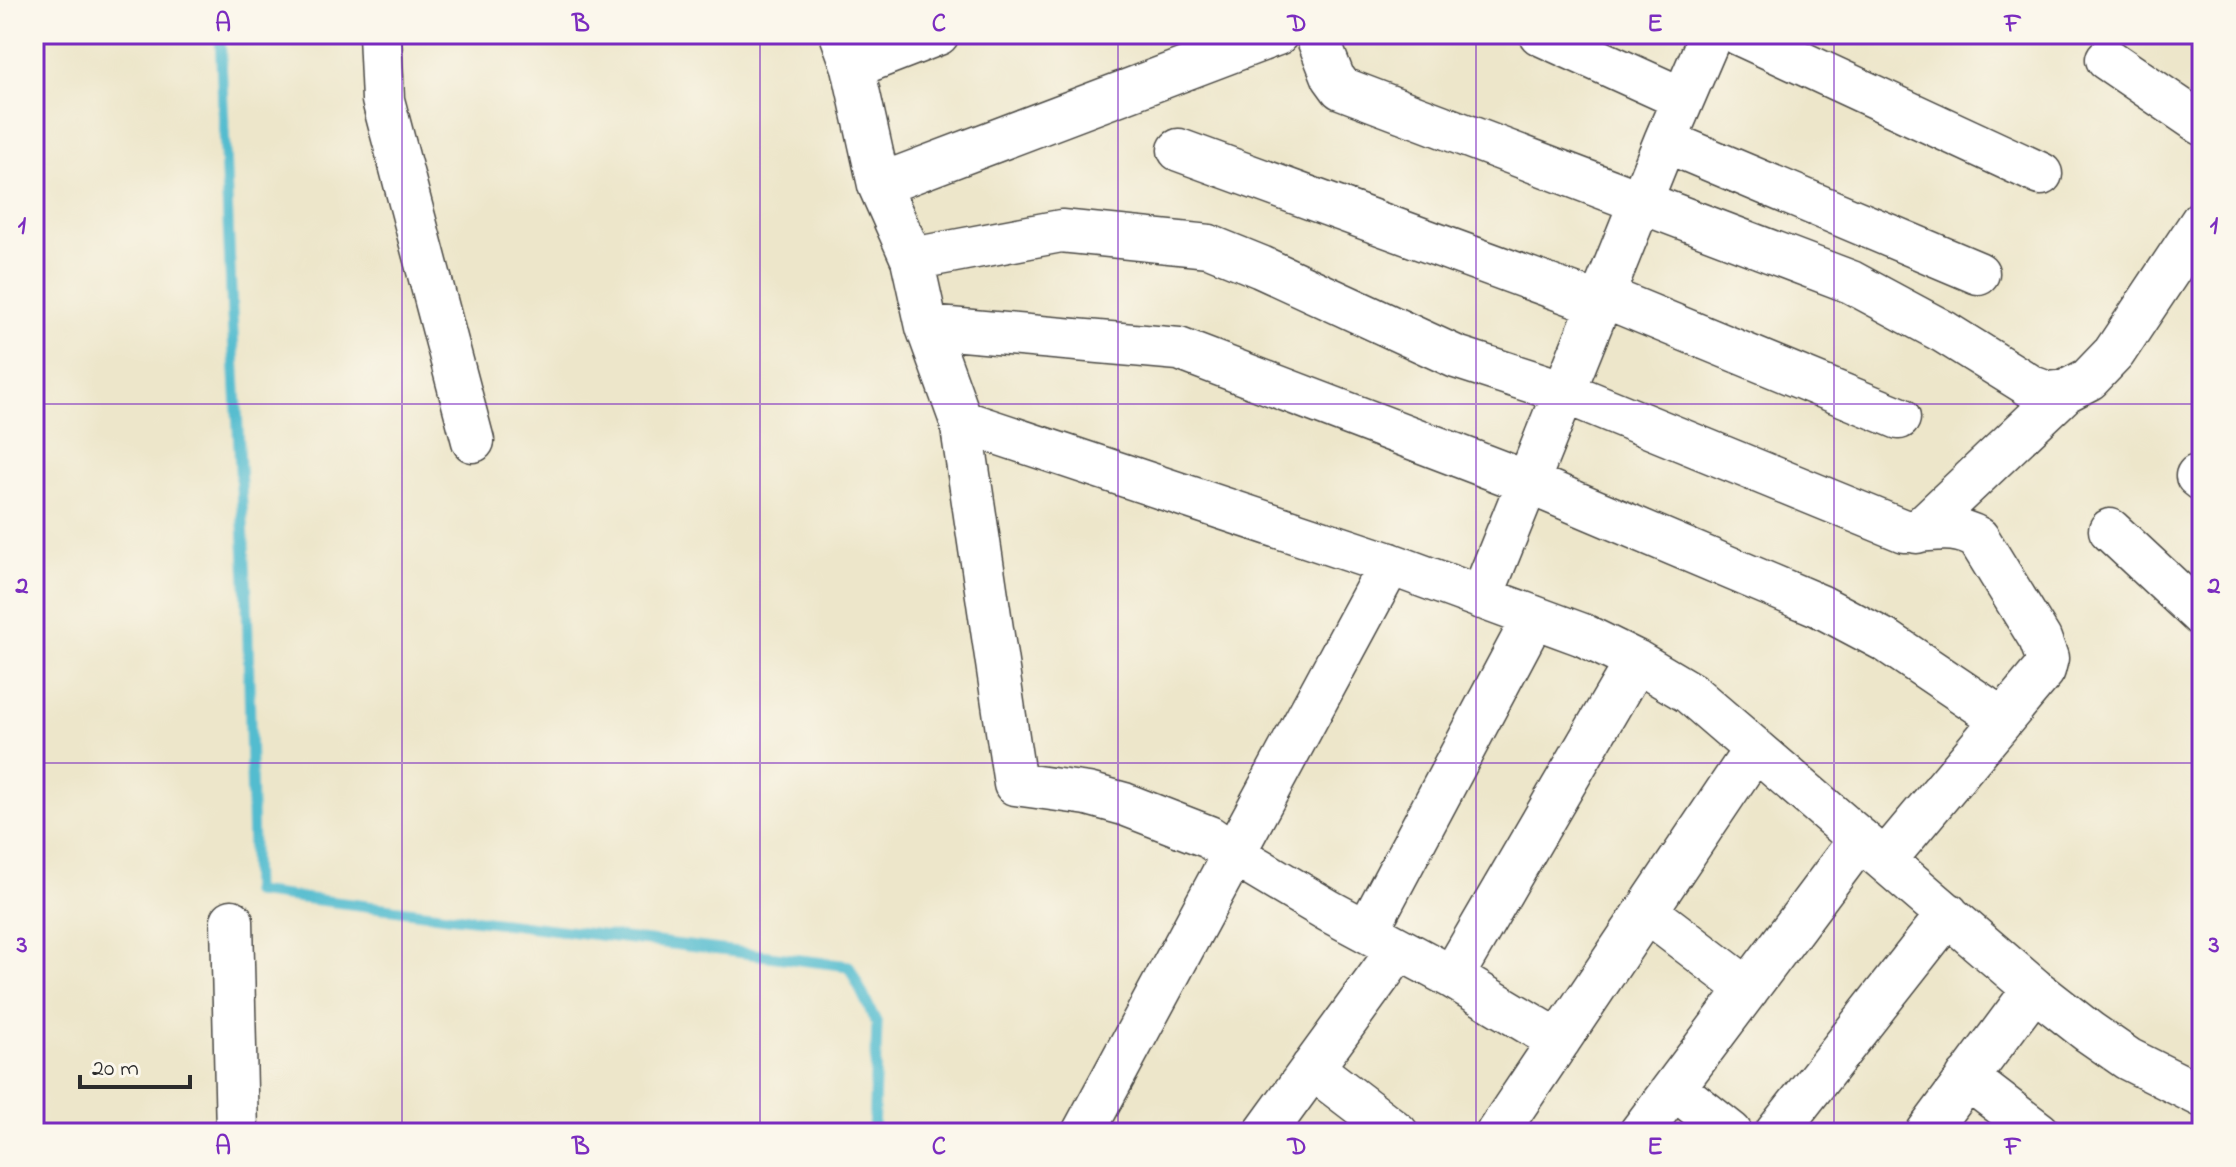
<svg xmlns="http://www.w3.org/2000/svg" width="2236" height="1167" font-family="'Indie Flower',sans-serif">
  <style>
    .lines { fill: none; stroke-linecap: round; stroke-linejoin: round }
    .stream { stroke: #53bccf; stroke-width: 11 }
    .minor-casing { stroke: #484743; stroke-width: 45 }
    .minor { stroke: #fff; stroke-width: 42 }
    .grid { fill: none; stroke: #7b2cbf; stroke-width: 2; stroke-opacity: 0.55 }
    .neatline { fill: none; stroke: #7b2cbf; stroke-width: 3 }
    .grid-label { font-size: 26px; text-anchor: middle; font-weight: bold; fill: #7b2cbf }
  </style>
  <rect width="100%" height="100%" fill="#fbf7ec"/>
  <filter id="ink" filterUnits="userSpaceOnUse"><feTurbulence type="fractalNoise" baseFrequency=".0125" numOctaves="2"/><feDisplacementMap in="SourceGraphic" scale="16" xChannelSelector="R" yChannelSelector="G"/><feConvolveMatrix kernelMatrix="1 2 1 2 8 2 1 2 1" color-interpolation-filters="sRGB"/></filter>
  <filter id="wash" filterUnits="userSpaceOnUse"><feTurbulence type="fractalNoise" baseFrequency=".006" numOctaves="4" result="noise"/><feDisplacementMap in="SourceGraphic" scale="32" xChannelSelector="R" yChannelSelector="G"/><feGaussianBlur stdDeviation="1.8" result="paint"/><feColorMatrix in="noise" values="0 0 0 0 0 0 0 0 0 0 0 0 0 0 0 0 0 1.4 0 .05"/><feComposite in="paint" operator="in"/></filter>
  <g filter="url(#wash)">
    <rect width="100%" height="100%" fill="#ede6ca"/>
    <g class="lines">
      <!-- stream -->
      <path class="stream" d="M220,34L232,314L247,600L254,892L849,966L877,1024L873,1133"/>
    </g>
  </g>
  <g filter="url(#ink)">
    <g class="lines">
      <defs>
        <path id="minor" d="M380,34L383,100L473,441
          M841,34L853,67L879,185L912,259L927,327L961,421L1015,784L1088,794L1124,804L1209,837L1233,854L1329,911L1452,977L1559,1041
          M1316,34L1333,77L1341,88L1851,282L1944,332L2032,387L2048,393L2066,391L2089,379L2114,353L2202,221
          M1540,34L1683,99
          M1739,34L2041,174
          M2107,59L2202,124
          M853,67L938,34
          M1665,141L1978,273
          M1179,150L1599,304
          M879,185L1277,34
          M912,259L1061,231L1209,246L1261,267L1456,357L1564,392L1904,531C1933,532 1951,523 1978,538L2040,639L2047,658L2044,670L1885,860
          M1603,296L1899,418
          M927,327L1179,349L1527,482L1820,606L1888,642L2002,719
          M961,421L1390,564L1583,635L1636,661L1690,693L2034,989L2089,1032L2128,1059L2202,1096
          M2197,476L2202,480
          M2110,530L2202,616
          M1917,532L2066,391
          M1481,598L1665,141L1711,34
          M1646,911L1748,989
          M232,921L237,1133
          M1367,931L1534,617
          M1452,977L1636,661
          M1312,1068L1397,1133
          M1967,1078L2039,1133
          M1674,1088L1731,1133
          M1083,1133L1390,564
          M1265,1133L1399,949
          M1497,1133L1755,749
          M1640,1133L1860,839
          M1776,1133L1948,914
          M1927,1133L2034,989"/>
      </defs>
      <!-- minor casing -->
      <use href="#minor" class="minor-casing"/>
      <!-- minor -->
      <use href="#minor" class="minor"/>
    </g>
  </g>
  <!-- grid -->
  <path class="grid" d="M402,34V1133M760,34V1133M1118,34V1133M1476,34V1133M1834,34V1133M34,404H2202M34,763H2202"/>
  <!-- margin -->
  <rect width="2236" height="1167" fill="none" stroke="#fbf7ec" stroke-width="88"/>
  <!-- scale -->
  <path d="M80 1075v12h110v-12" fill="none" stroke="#2b2b2b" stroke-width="4"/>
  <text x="92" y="1075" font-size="24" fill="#2b2b2b" stroke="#fbf7ec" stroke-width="6" paint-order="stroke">20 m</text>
  <rect x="44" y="44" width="2148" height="1079" class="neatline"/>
  <g class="grid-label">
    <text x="223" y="31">A</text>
    <text x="581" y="31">B</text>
    <text x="939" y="31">C</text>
    <text x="1297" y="31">D</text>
    <text x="1655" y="31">E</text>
    <text x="2013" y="31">F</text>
    <text x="22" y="233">1</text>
    <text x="2214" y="233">1</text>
    <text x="22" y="593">2</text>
    <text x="2214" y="593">2</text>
    <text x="22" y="952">3</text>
    <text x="2214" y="952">3</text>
    <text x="223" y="1154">A</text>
    <text x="581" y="1154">B</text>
    <text x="939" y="1154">C</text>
    <text x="1297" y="1154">D</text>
    <text x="1655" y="1154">E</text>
    <text x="2013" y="1154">F</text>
  </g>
</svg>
